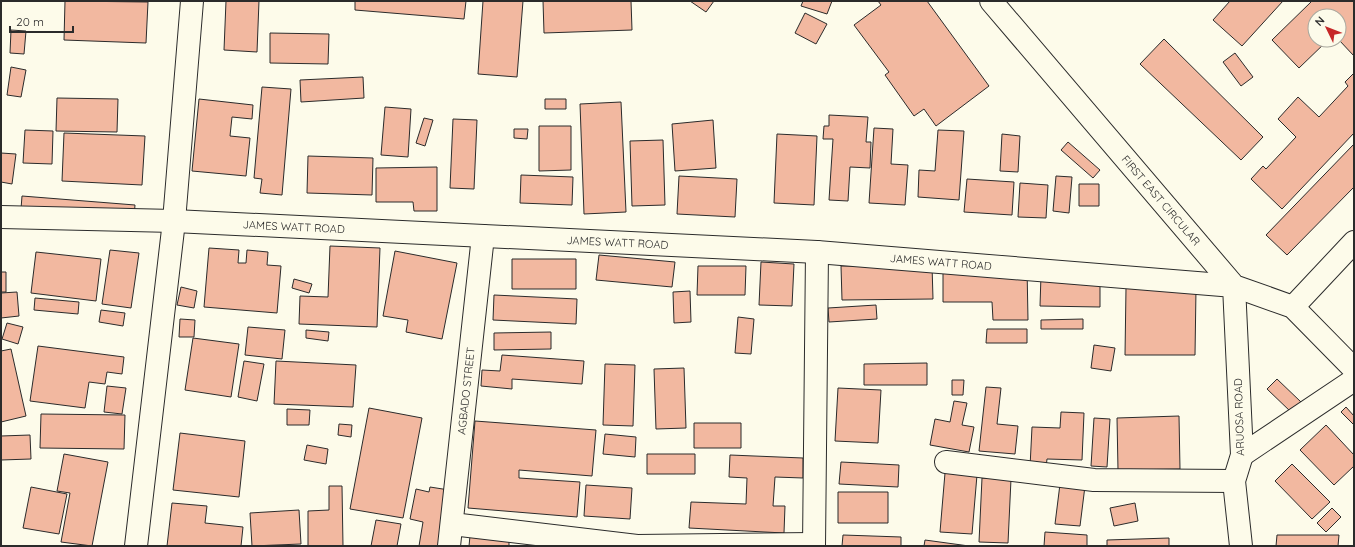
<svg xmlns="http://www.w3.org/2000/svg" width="1355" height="547" font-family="Quicksand,sans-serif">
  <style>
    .building { fill: #f2b8a0; stroke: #2b2b2b }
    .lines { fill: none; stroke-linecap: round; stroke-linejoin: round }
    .minor-casing { stroke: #2b2b2b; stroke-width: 24 }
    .minor { stroke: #fdfbea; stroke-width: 22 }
    .labels { text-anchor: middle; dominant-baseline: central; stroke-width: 3; stroke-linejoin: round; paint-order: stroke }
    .street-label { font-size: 11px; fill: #2b2b2b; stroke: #fdfbea }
  </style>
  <rect width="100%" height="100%" fill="#fdfbea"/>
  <!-- building -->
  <path class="building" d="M65,1L148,2L146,43L64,40Z
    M226,1H259L257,52L224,50Z
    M355,1H466L464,19L355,10Z
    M483,1H523L517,77L478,74Z
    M543,1H631L632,30L544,33Z
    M690,1H714L706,12Z
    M803,1H832L827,14L801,6Z
    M878,1H927L989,86L936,126L924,109L914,116L885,75L889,72L854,25L881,5Z
    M1230,1H1283L1242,46L1213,20Z
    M1312,1H1352L1354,3V56L1339,40V16H1315V40H1328L1299,68L1272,40Z
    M805,13L827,24L816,44L795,33Z
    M11,30L26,31L24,54L10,53Z
    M270,33L329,34L328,64L270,63Z
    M1164,39L1263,137L1241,160L1140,64Z
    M1235,53L1253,77L1241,86L1223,62Z
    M11,67L26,70L21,97L7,95Z
    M1354,73V133L1282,209L1251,179L1263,166L1266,169L1296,137L1278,119L1298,97L1319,117L1348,86L1345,82Z
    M363,77L364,98L301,102L300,80Z
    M262,87L291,89L282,195L260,193L262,179L254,178Z
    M57,98L118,99L117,132L56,131Z
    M199,99L253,105L252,119L232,117L230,136L250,138L246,176L192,171Z
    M545,99H566V109H545Z
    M621,102L626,212L584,214L580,104Z
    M385,107L411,109L408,157L381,155Z
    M829,115L868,117L866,142H871L870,168L850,167L848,201L829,200L833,139H823L824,126H829Z
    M424,118L433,120L425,146L416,143Z
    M453,119L477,120L474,189L450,188Z
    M713,120L716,168L675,171L672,124Z
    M539,126H571V170L539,171Z
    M874,128L893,129L891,164L908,165L905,205L869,203Z
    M514,129H528L527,139L514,138Z
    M25,130L53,131L52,164L23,163Z
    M938,130L964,131L959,200L918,197L919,170L935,171Z
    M64,133L145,136L142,185L62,181Z
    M777,134L817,136L814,205L774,203Z
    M1002,134L1020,136L1018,172L1000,171Z
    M663,140L665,205L632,206L630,141Z
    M1068,142L1100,170L1093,178L1061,150Z
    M1354,144V187L1287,255L1266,235Z
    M1,153L16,154L12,184L1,182Z
    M308,156L373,158L372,195L307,193Z
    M437,167V211H414L413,202H376V168Z
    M521,175L573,177L572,205L520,203Z
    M679,176L737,179L735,217L677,214Z
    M1056,176L1072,177L1069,213L1053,211Z
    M967,179L1014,182L1012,215L964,212Z
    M1020,183L1048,185L1046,218L1018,217Z
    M1079,184H1099V206H1079Z
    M22,196L135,205L134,218L21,209Z
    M330,246L380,248L377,327L299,324L300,296L328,297Z
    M209,248L239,250L238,263H246L247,250L268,252L267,265L281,266L277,313L204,307Z
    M110,250L139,253L131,308L102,304Z
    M395,251L457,263L442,339L406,332L408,320L383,316Z
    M36,252L101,259L96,301L31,293Z
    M599,255L675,262L672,287L596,280Z
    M512,259H576V289H512Z
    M761,262L794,264L792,306L759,305Z
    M932,265L933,299L842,300L841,266Z
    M698,266H746L745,295H697Z
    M1027,267L1028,320H993L992,302H943V268Z
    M1,272H6V292H1Z
    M1041,275L1100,276V307L1040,306Z
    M294,279L312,284L309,293L292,288Z
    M181,287L197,291L194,308L177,305Z
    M1126,288L1196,289L1195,355H1125Z
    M690,291L691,322L674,323L673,292Z
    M17,292L19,316L1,318V293Z
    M494,295L577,299L576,324L493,320Z
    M35,298L79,302L78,314L34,310Z
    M876,305L877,319L829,322L828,308Z
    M101,310L125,313L123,326L99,322Z
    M738,317L754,319L751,354L735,353Z
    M180,319L195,320L194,337H179Z
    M1083,319V329H1041V320Z
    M7,323L23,327L18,344L2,339Z
    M248,327L285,330L282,359L245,355Z
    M987,329H1027V343H986Z
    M306,330L329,332L328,341L306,338Z
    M551,332V349L494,350V333Z
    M193,338L239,344L231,397L185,390Z
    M1094,345L1115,348L1111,371L1091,368Z
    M38,346L124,357L122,374L107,372L105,384L89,382L85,408L30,401Z
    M11,349L26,416L1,422V351Z
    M502,355L584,361L582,384L512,379V389L481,386L482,370L500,371Z
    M244,361L264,364L257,401L238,397Z
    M276,361L356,365L353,407L274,404Z
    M927,363V385H864V364Z
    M605,364L635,365L633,426L603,425Z
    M684,368L686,428L656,429L654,369Z
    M1277,379L1301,402L1291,412L1267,389Z
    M952,380H964L963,395H952Z
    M107,386L126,388L122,414L104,412Z
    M986,387L1001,388L997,424L1018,426L1015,454L979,451Z
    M838,388L881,390L878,443L835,441Z
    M954,401L967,403L962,425L974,427L969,452L930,445L935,419L950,422Z
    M1346,407L1354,416V425L1341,412Z
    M369,408L422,418L403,518L350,509Z
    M287,409L310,410L309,425H287Z
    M1061,412L1084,413L1082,460L1047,459L1046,468L1030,467L1032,427L1060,428Z
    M41,414L125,415L124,449L40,448Z
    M1179,416L1180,469L1118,470L1117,418Z
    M1094,418L1110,419L1107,467L1091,466Z
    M475,421L596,430L592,476L519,470V478L580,482L577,517L468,508Z
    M694,423H741V448H694Z
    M339,424L352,425L351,437L338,435Z
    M1326,425L1354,455V466L1334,485L1300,450Z
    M180,433L245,441L239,497L173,490Z
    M605,434L636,437L635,457L603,454Z
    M30,435L31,459L1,460V436Z
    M307,445L328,449L326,464L304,460Z
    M64,454L108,462L92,546L61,542L70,493L57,491Z
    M647,454H695V474H647Z
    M730,455L803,458V478L775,477L773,506H785L784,533L689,528L691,502L746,504L747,478L729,477Z
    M841,462L899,465L898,487L839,484Z
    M1292,464L1330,502L1312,519L1275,481Z
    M945,473L977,475L972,534L940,532Z
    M982,478L1011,479L1008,543L979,542Z
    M1060,484L1085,486L1080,526L1055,524Z
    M586,485L632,488L630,519L584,516Z
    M329,486H342L343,546H308V511L329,510Z
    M31,487L67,494L59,534L23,528Z
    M430,487L449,490L439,546H419L423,522L410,519L416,489L429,492Z
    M838,492H888V523H838Z
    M172,503L207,506L205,523L243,527L241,546H167Z
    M1135,503L1138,521L1114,526L1110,508Z
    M1332,508L1341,517L1326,532L1317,523Z
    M299,510L301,544L252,546L250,513Z
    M376,520L401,524L397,546H371Z
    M1045,532L1087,535V546H1044Z
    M843,535L901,537V546H842Z
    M1277,535H1339L1338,546H1276Z
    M470,536L509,541V546H469Z
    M1169,538V546H1107V540Z
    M925,540L969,546H924Z"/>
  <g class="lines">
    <defs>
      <g id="minor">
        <path id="s1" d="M991,1L1234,286L1293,307L1354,369"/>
        <path id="s2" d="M1,217L174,221L817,252L1234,286L1242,455L1234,481L1241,546"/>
        <path d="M1293,307L1354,242"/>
        <path d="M1242,455L1354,380"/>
        <path d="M946,462L1094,480L1234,481"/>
        <path d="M452,524L637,546L814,544"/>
        <path d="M136,546L174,221L192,1"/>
        <path id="s3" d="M449,546L483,236"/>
        <path d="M814,546L817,252"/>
      </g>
    </defs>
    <!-- minor casing -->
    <use href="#minor" class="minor-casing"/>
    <!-- minor -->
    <use href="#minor" class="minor"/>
  </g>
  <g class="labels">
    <!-- street labels -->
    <g class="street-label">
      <text stroke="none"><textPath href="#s1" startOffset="262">FIRST EAST CIRCULAR</textPath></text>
      <text stroke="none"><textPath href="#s2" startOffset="293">JAMES WATT ROAD</textPath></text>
      <text stroke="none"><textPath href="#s2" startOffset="617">JAMES WATT ROAD</textPath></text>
      <text stroke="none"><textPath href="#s2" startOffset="941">JAMES WATT ROAD</textPath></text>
      <text stroke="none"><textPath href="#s3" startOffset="156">AGBADO STREET</textPath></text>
      <text transform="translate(1239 417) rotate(-92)">ARUOSA ROAD</text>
    </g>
  </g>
  <!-- border -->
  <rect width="1355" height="547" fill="none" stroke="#2b2b2b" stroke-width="4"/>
  <!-- north arrow -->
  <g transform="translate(1327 28) rotate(313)"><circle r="19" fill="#fdfbea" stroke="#a9a89e"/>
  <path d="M0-3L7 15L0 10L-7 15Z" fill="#c62828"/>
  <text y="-6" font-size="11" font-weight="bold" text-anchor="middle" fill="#2b2b2b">N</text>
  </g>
  <!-- scale -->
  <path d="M10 26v6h63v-6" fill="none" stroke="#2b2b2b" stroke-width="2"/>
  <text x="16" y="26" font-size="12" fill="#2b2b2b" stroke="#fdfbea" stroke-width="3" paint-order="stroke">20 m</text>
</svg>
